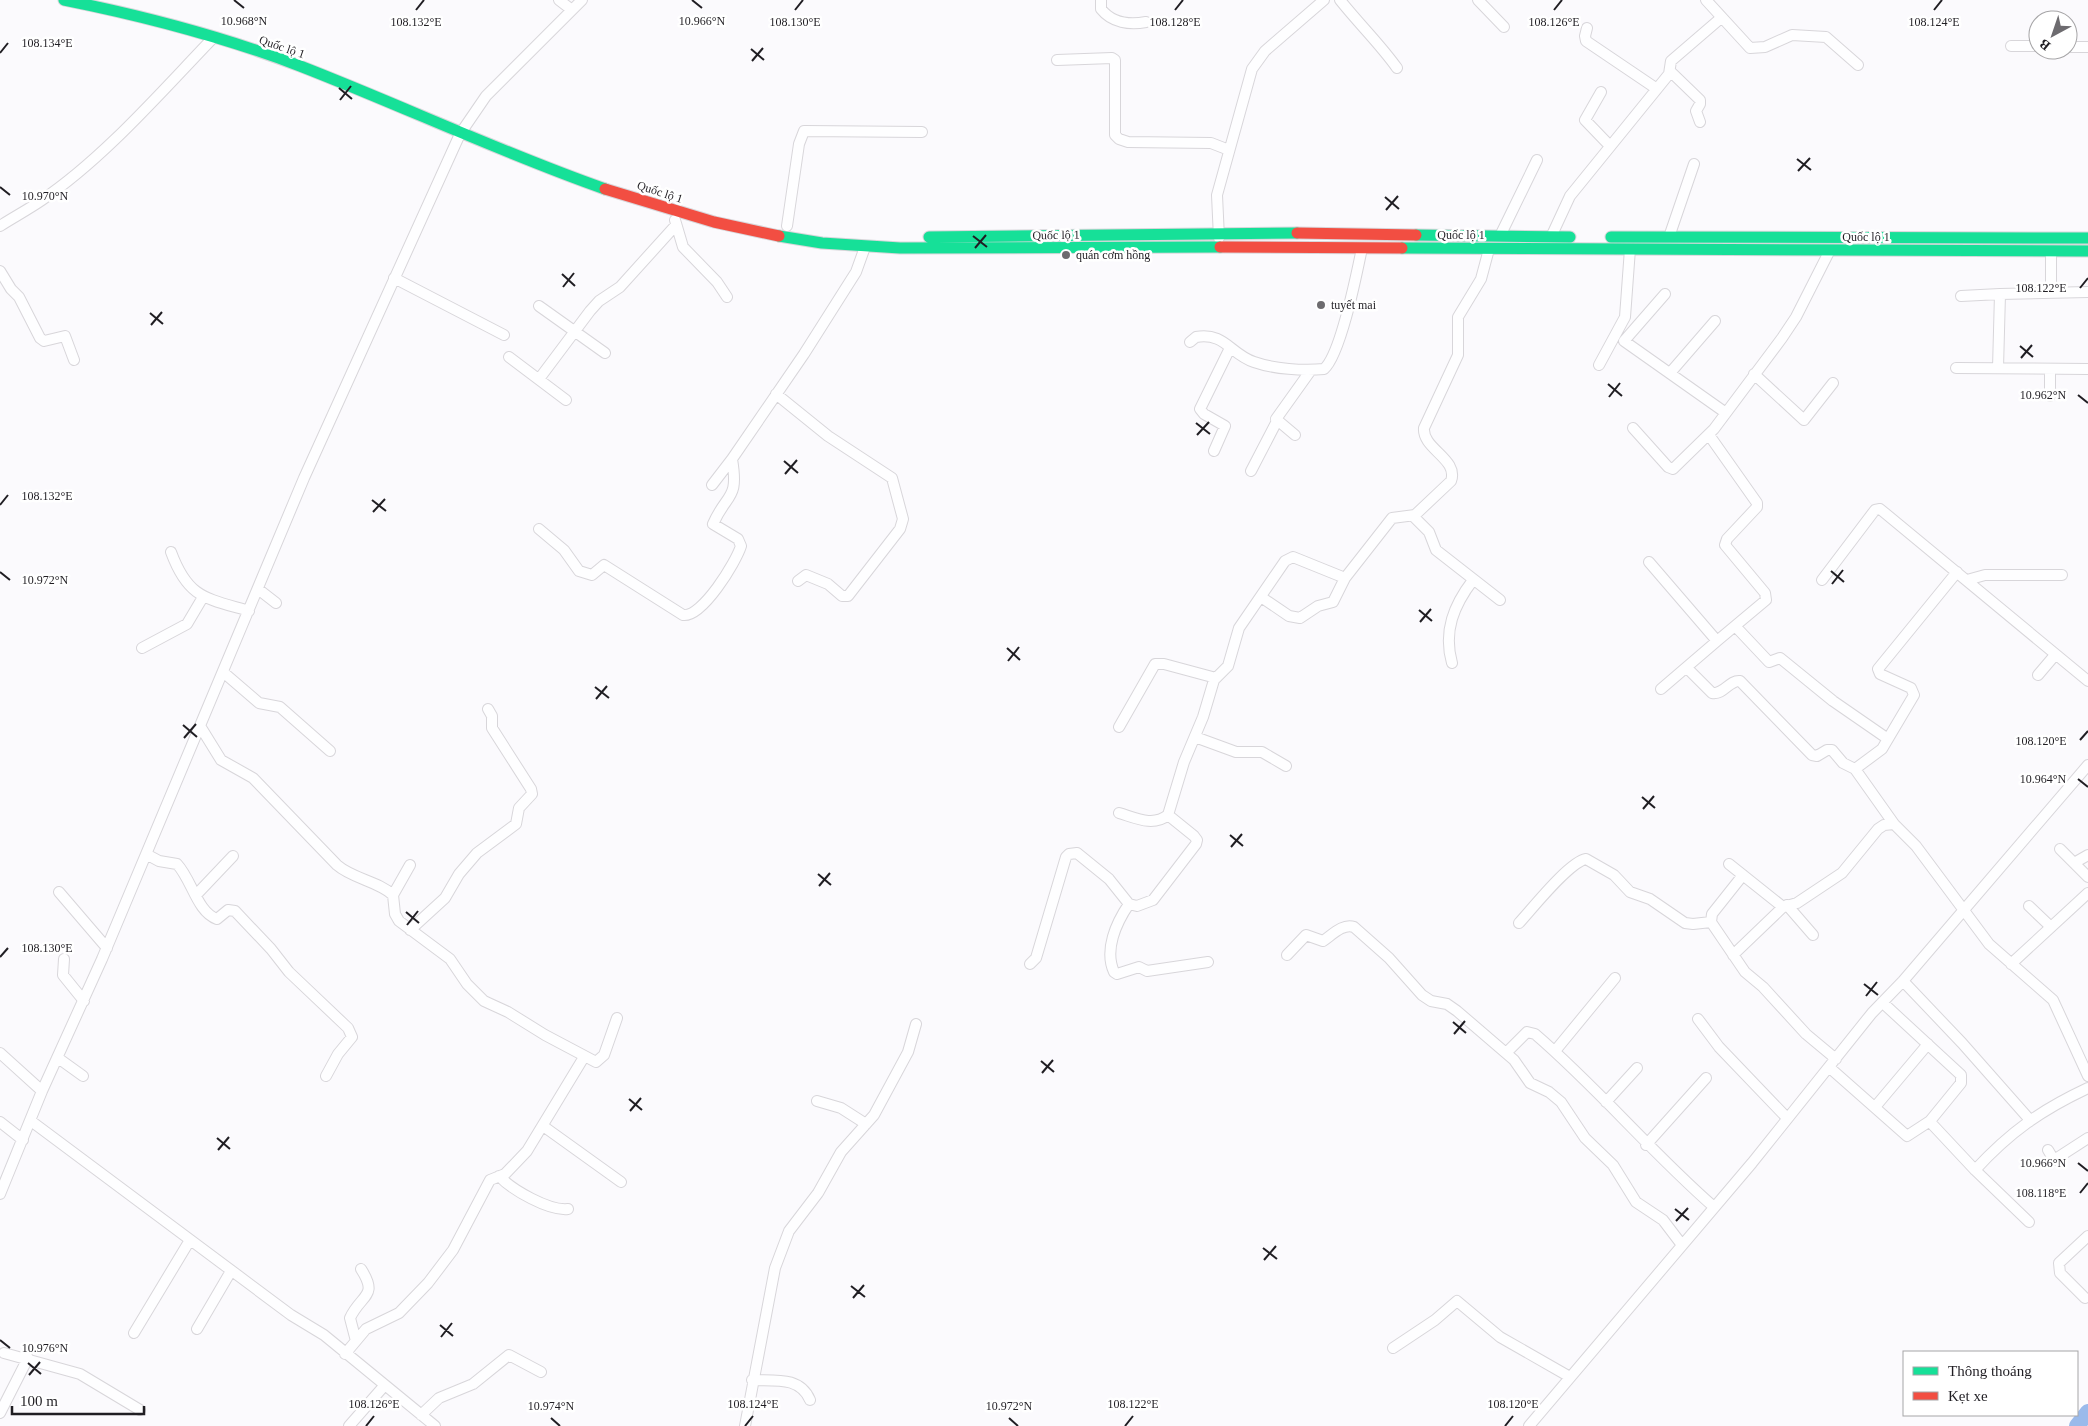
<svg xmlns="http://www.w3.org/2000/svg" width="2088" height="1426" font-family="Georgia,serif">
  <style>
    .lines { fill: none; stroke-linecap: round; stroke-linejoin: round }
    .river { stroke: #9abaeb; stroke-width: 16 }
    .street-casing { stroke: #d8d6da; stroke-width: 12 }
    .fast-casing { stroke: #d8d6da; stroke-width: 13 }
    .jam-casing { stroke: #d8d6da; stroke-width: 13 }
    .street { stroke: #fefeff; stroke-width: 10 }
    .fast { stroke: #16e098; stroke-width: 11 }
    .jam { stroke: #f24e42; stroke-width: 11 }
    .ticks { fill: none; stroke: #201e23; stroke-width: 2 }
    .poi-dot { fill: #6d6b6f; stroke: #fff; stroke-width: 2 }
    .labels { text-anchor: middle; dominant-baseline: central; stroke-width: 5; stroke-linejoin: round; paint-order: stroke }
    .street-label { font-size: 12px; fill: #201e23; stroke: #fff }
    .poi-label { font-size: 12px; fill: #201e23; stroke: #fff; text-anchor: start }
    .ticks-label { font-size: 12px; text-anchor: middle; fill: #201e23; stroke: #fff; stroke-width: 5; stroke-linejoin: round; paint-order: stroke }
  </style>
  <rect width="100%" height="100%" fill="#fbfafd"/>
  <g class="lines">
    <!-- river -->
    <path class="river" d="M2077,1426L2088,1412"/>
    <defs>
      <path id="street" d="M559,0L572,10
        M1101,0V9C1112,23 1130,25 1146,22
        M1340,0C1359,24 1380,44 1397,68
        M1478,0L1504,27
        M1706,0L1750,48L1765,47L1792,35L1826,37L1858,65
        M1587,28L1585,36L1586,41L1657,89
        M2011,46H2038
        M2068,47H2088
        M1057,60L1112,58L1115,60V135L1119,139L1128,142L1211,143L1229,150
        M1670,71L1700,100V104L1696,111L1700,122
        M1601,92L1585,120L1610,146
        M675,220L683,247L717,282L727,297
        M0,226C14,217 29,209 42,200C104,158 161,92 213,38
        M787,226L799,144L804,131L922,132
        M1500,236L1537,160
        M1551,237L1570,196L1669,74L1671,61L1721,18
        M1669,237L1694,164
        M1219,238L1217,195L1252,69L1265,51L1324,0
        M0,271L11,289L19,297L40,338L44,341L65,336L74,360
        M394,278L504,335
        M2051,293V251
        M1665,294L1624,341L1726,413
        M1961,296L2000,294
        M539,306L605,353
        M1190,342L1196,337C1225,332 1230,354 1254,362C1274,369 1303,371 1324,369C1341,354 1357,272 1362,248
        M509,357L566,400
        M1599,365L1625,317L1630,249
        M1956,368L2088,369
        M1998,368L2000,294L2088,292
        M2050,369V396
        M1670,373L1715,321
        M1754,374L1804,420L1833,383
        M539,379L590,311L599,301L620,287L676,225
        M776,394L828,436L892,478L903,519L900,529L848,596H842L828,584L806,575L798,581
        M1633,428L1668,467L1673,469L1714,429L1782,338L1796,317L1830,250
        M1295,435L1276,419L1311,370
        M1214,451L1225,426L1204,414L1200,409L1230,348
        M1251,471L1277,421
        M712,485L732,459
        M1413,516L1429,532L1436,550L1500,600
        M539,529L564,550L579,571L592,575L604,565L683,615C702,618 736,562 741,546L738,539L713,524C727,492 739,501 732,459L804,354L856,272L865,247
        M171,552C188,598 205,598 249,611
        M1649,562L1717,641L1766,600L1765,593L1725,545L1727,539L1757,507V503L1709,435
        M1822,580L1875,510L1880,509L2088,681
        M1967,580L1985,575H2062
        M258,589L276,603
        M1261,597L1289,616L1300,618L1318,606L1333,602L1345,578
        M1736,627L1769,662L1780,658L1833,701L1888,739
        M142,648L187,624L203,597
        M1452,663C1443,631 1454,605 1473,580
        M1687,668L1712,693C1724,695 1729,680 1740,681L1812,755L1817,756L1827,750H1832L1843,763L1855,769
        M223,672L259,703L280,707L330,751
        M2038,675L2055,655
        M1661,689L1717,641
        M200,726L221,760L253,778L337,865C353,879 378,881 393,895L395,914L399,921L450,959L467,984L484,1001L508,1012L545,1035L596,1062L604,1055L617,1018
        M1119,727L1155,664H1164L1216,678
        M1195,737L1236,752H1262L1286,766
        M1119,813C1136,818 1153,827 1168,815
        M1894,824L1855,769L1882,749L1914,695L1911,688L1880,674L1878,669L1957,572
        M2060,849L2088,877
        M146,854L159,861L177,864C192,880 197,912 217,919L228,910L235,911L271,949L289,972L348,1028L352,1037L338,1054L326,1076
        M2074,863L2088,855
        M1729,864L1783,907
        M59,892L107,948
        M196,895L233,856
        M393,895L410,865
        M1129,904C1116,923 1104,950 1114,972L1117,974L1139,967L1147,971L1208,962
        M1787,905L1813,935
        M2029,906L2051,927
        M1711,922L1712,914L1743,875
        M1519,923C1532,909 1569,862 1586,859L1614,875L1630,892L1650,899L1685,923L1693,924L1711,922L1745,972L1763,987L1806,1034L1836,1059
        M410,930L445,898L459,874L477,853L516,824L519,808L532,794L531,789L492,728V716L488,709
        M1287,955L1306,935L1323,941C1332,935 1343,923 1354,927L1389,958L1422,995L1431,1001L1447,1004L1457,1011L1514,1060L1530,1083L1549,1092L1561,1102L1585,1138L1613,1165L1636,1202L1663,1220L1682,1245
        M1733,955L1783,907L1797,903L1842,873L1878,829L1884,825L1894,824L1916,846L1989,944L2053,1000L2088,1076
        M64,959L63,975L84,1001
        M1030,964L1036,958L1066,857L1069,854L1077,853L1109,879L1129,904L1137,906L1153,900L1196,844L1197,840L1194,836L1168,815L1184,762L1203,717L1214,680L1228,666L1239,628L1285,561L1293,557L1345,578L1392,518L1415,515L1451,481C1459,459 1422,449 1424,428L1458,355V317L1481,279L1489,249
        M2011,964L2088,893
        M1903,981L1962,1043L2030,1120
        M1883,1003L1961,1075V1083L1930,1121L1931,1123L1975,1170L2029,1222
        M1698,1019L1719,1047L1787,1118
        M1555,1051L1615,978
        M0,1053L42,1091
        M1506,1053L1527,1032L1535,1034C1598,1088 1651,1152 1714,1207
        M58,1058L83,1076
        M1830,1068L1907,1136L1930,1121
        M817,1101L841,1108L866,1124
        M1606,1102L1637,1068
        M1875,1107L1928,1044
        M31,1121L291,1315L324,1335L435,1426
        M0,1122L23,1140
        M543,1126L621,1182
        M1646,1145L1706,1078
        M2048,1150L2054,1160L2088,1138
        M1975,1170C2010,1132 2041,1110 2088,1088
        M499,1176C512,1190 549,1211 568,1209
        M0,1194L42,1091L102,959L304,478L460,134L486,96L582,0
        M2085,1298L2060,1273L2059,1263L2088,1236
        M197,1329L231,1271
        M134,1333L190,1240
        M356,1341L350,1318C361,1294 379,1297 361,1269
        M1393,1348L1435,1320L1457,1301L1500,1337L1570,1377
        M4,1353L80,1374L140,1410
        M345,1354L366,1329L399,1313L428,1283L453,1250L490,1180L505,1174L527,1151L584,1057
        M752,1380C774,1381 800,1376 810,1400
        M0,1413L28,1358
        M421,1415L439,1398L473,1384L509,1355L541,1372
        M349,1426L384,1386
        M745,1426L775,1268L789,1231L818,1193L841,1152L874,1115L908,1052L916,1024
        M1529,1426L1752,1163L1872,1013L1903,981L2088,765"/>
      <path id="fast" d="M64,0C144,16 224,37 300,66C403,106 502,153 605,189
        M1416,235L1570,237
        M779,236L822,243L900,248L1220,247
        M929,237L1297,233
        M1611,237L2088,238
        M1402,248L2088,251"/>
      <path id="jam" d="M605,189L714,222L779,236
        M1297,233L1416,235
        M1220,247L1402,248"/>
    </defs>
    <!-- street casing -->
    <use href="#street" class="street-casing"/>
    <!-- fast casing -->
    <use href="#fast" class="fast-casing"/>
    <!-- jam casing -->
    <use href="#jam" class="jam-casing"/>
    <!-- street -->
    <use href="#street" class="street"/>
    <!-- fast -->
    <use href="#fast" class="fast"/>
    <!-- jam -->
    <use href="#jam" class="jam"/>
  </g>
  <!-- ticks -->
  <path class="ticks" d="M234,0L244,8M692,0L702,8M416,10L424,0M795,10L803,0M1175,10L1183,0M1554,10L1562,0M1934,10L1942,0M751,49L764,60M0,53L8,43M752,61L763,48M339,88L352,99M340,100L351,86M1797,159L1811,170M1798,171L1810,158M0,187L10,195M1385,197L1399,209M1386,210L1398,196M973,236L987,247M975,248L986,235M562,274L575,286M563,287L574,273M2080,288L2088,278M150,313L163,324M151,325L162,312M2020,346L2033,357M2021,358L2032,345M1608,384L1622,396M2078,395L2088,403M1609,397L1620,383M1196,423L1210,434M1197,435L1209,422M784,461L798,473M785,474L797,460M372,500L386,511M0,505L8,495M373,512L385,499M1831,571L1844,582M0,572L10,580M1832,584L1843,570M1419,610L1432,621M1420,622L1431,609M1007,648L1020,660M1008,661L1019,647M595,687L609,698M596,699L607,686M183,725L197,737M184,738L196,724M2080,740L2088,731M2078,779L2088,787M1642,797L1655,808M1643,809L1654,796M1230,835L1243,846M1231,847L1242,834M818,874L831,885M819,886L830,873M406,912L419,923M407,925L418,911M0,957L8,948M1864,984L1878,995M1866,996L1877,982M1453,1022L1466,1033M1454,1034L1465,1021M1041,1061L1054,1072M1042,1073L1053,1060M629,1099L642,1110M630,1111L641,1098M217,1138L230,1149M218,1150L229,1137M2078,1163L2088,1171M2080,1193L2088,1183M1675,1209L1689,1220M1676,1221L1688,1208M1263,1248L1277,1259M1264,1260L1276,1246M851,1286L865,1297M853,1298L864,1285M440,1325L453,1336M441,1337L452,1323M0,1340L10,1348M28,1363L41,1374M29,1375L40,1362M551,1418L560,1426M1009,1418L1018,1426M366,1426L374,1416M745,1426L753,1416M1125,1426L1133,1416M1505,1426L1513,1416"/>
  <!-- markers -->
  <g class="poi-dot">
    <circle cx="1066" cy="255" r="5"/>
    <circle cx="1321" cy="305" r="5"/>
  </g>
  <g class="labels">
    <!-- street labels -->
    <g class="street-label">
      <text transform="translate(282 47) rotate(19)">Quốc lộ 1</text>
      <text transform="translate(660 192) rotate(18)">Quốc lộ 1</text>
      <text transform="translate(1056 235) rotate(-1)">Quốc lộ 1</text>
      <text x="1461" y="235">Quốc lộ 1</text>
      <text x="1866" y="237">Quốc lộ 1</text>
    </g>
    <!-- poi labels -->
    <g class="poi-label">
      <text x="1076" y="255">quán cơm hồng</text>
      <text x="1331" y="305">tuyết mai</text>
    </g>
  </g>
  <g class="ticks-label">
    <text x="244" y="25">10.968°N</text>
    <text x="702" y="25">10.966°N</text>
    <text x="416" y="26">108.132°E</text>
    <text x="795" y="26">108.130°E</text>
    <text x="1175" y="26">108.128°E</text>
    <text x="1554" y="26">108.126°E</text>
    <text x="1934" y="26">108.124°E</text>
    <text x="47" y="47">108.134°E</text>
    <text x="45" y="200">10.970°N</text>
    <text x="2041" y="292">108.122°E</text>
    <text x="2043" y="399">10.962°N</text>
    <text x="47" y="500">108.132°E</text>
    <text x="45" y="584">10.972°N</text>
    <text x="2041" y="745">108.120°E</text>
    <text x="2043" y="783">10.964°N</text>
    <text x="47" y="952">108.130°E</text>
    <text x="2043" y="1167">10.966°N</text>
    <text x="2041" y="1197">108.118°E</text>
    <text x="45" y="1352">10.976°N</text>
    <text x="374" y="1408">108.126°E</text>
    <text x="753" y="1408">108.124°E</text>
    <text x="1133" y="1408">108.122°E</text>
    <text x="1513" y="1408">108.120°E</text>
    <text x="551" y="1410">10.974°N</text>
    <text x="1009" y="1410">10.972°N</text>
  </g>
  <!-- legend -->
  <rect x="1903" y="1351" width="175" height="65" fill="#ffffff" stroke="#a6a5a7"/>
  <rect x="1913" y="1367" width="25" height="8" fill="#16e098" stroke="#a6a5a7"/>
  <text x="1948" y="1376" font-size="15" fill="#201e23">Thông thoáng</text>
  <rect x="1913" y="1392" width="25" height="8" fill="#f24e42" stroke="#a6a5a7"/>
  <text x="1948" y="1401" font-size="15" fill="#201e23">Kẹt xe</text>
  <!-- north arrow -->
  <g transform="translate(2053 35) rotate(220)"><circle r="24" fill="#ffffff" stroke="#a6a5a7"/>
  <path d="M0-4L9 19L0 12L-9 19Z" fill="#6d6b6f"/>
  <text y="-8" font-size="14" font-weight="bold" text-anchor="middle" fill="#201e23">B</text>
  </g>
  <!-- scale -->
  <path d="M12 1406v8h132v-8" fill="none" stroke="#201e23" stroke-width="2.5"/>
  <text x="20" y="1406" font-size="15" fill="#201e23" stroke="#ffffff" stroke-width="4" paint-order="stroke">100 m</text>
</svg>
